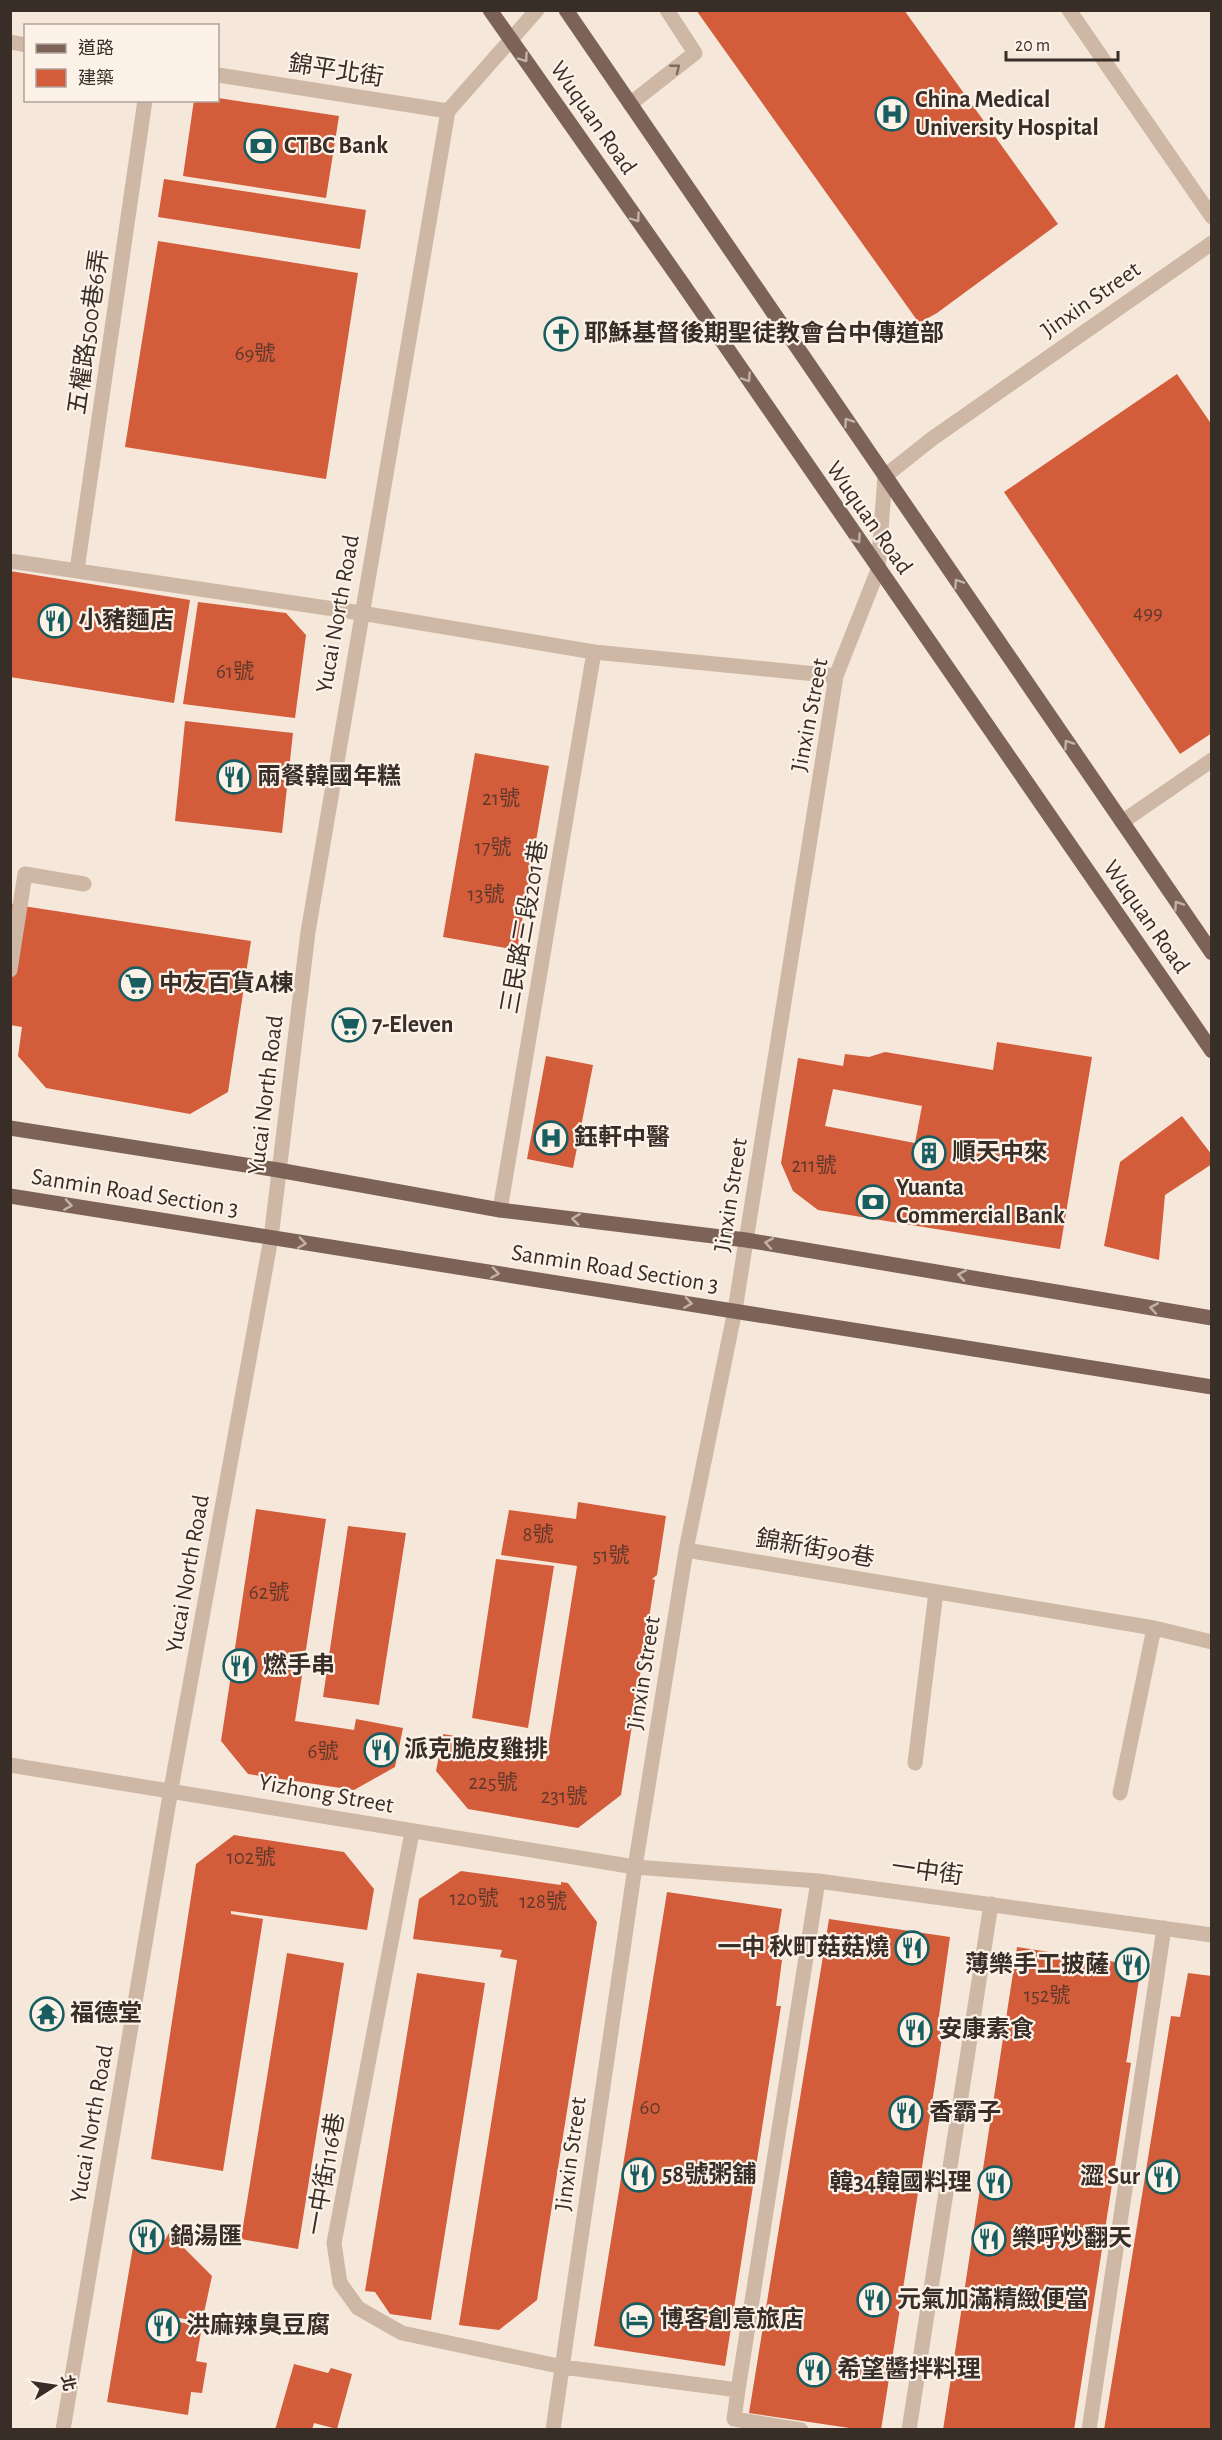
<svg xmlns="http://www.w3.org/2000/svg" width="1222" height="2440" font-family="'Alegreya Sans','Noto Sans TC',sans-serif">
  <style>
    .building { fill: #d35c3a; fill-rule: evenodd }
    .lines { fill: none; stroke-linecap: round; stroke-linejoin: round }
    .minor { stroke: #ceb7a5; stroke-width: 15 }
    .major { stroke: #7d6357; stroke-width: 15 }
    .oneway { stroke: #c3b2a7 }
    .oneway2 { stroke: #7c6b60 }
    .labels { text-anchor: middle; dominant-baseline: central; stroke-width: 4.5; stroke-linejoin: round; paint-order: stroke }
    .number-label { font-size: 21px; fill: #60392c }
    .street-label { font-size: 24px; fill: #392d27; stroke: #fcf2e8 }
    .poi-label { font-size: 24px; font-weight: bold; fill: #392d27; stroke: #fcf2e8; text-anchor: start }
  </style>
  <rect width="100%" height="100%" fill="#f5e8db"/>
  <!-- building -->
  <path class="building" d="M696,10H904L1058,224L937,313L919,323Z
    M218,98L339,116L326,198L183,176L194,100H218Z
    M164,179L366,210L360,249L158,217Z
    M158,241L358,273L326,479L125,447Z
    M1177,374L1212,425V733L1180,754L1004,492Z
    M10,571L190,600L174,703L10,677Z
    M198,602L286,613L306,635L295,718L183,704Z
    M185,721L293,733L282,833L175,821Z
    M475,753L549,766L517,950L443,937Z
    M10,904L251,941L228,1092L190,1114L46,1088L18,1056L22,1027L10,1025Z
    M997,1042L1092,1057L1060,1249L818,1210L793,1191L781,1163L798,1058L843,1066L845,1054L869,1057L885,1052L993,1070ZM833,1089L922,1106L915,1143L825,1126Z
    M546,1056L593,1065L573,1168L527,1159Z
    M1182,1116L1212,1155V1164L1165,1195L1159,1260L1104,1246L1120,1162Z
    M578,1502L666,1516L657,1575L652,1579L655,1580L621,1795L578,1828L468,1809L436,1771L443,1734L486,1741L485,1752L546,1761L577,1566L501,1555L509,1510L576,1519Z
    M256,1509L326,1519L295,1721L354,1730L356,1719L403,1728L395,1767L354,1790L248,1774L221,1741Z
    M348,1526L406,1533L379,1705L323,1697Z
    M496,1559L554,1566L528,1728L472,1718Z
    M234,1835L344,1852L374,1889L367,1930L231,1911V1914L263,1919L223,2171L151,2159L196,1864Z
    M461,1871L561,1885V1882L568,1883L597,1922L537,2300L499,2330L459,2325L517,1960L500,1957L502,1950L413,1939L419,1899Z
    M667,1892L782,1909L774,1958L782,1960L776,2006H781L725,2366L594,2346Z
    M829,1919L950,1937L937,2030L943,2031L939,2058L881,2430H863L749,2413Z
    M1017,1947L1141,1966L1127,2058L1126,2062L1131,2063L1124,2107L1074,2430H943Z
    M287,1953L344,1963L298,2249L241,2239Z
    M417,1973L485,1983L431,2320L390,2314L375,2292L365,2291Z
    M1188,1973L1212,1976V2430H1104L1171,2016L1180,2017Z
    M137,2223L162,2240H165L169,2233L212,2276L202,2322L162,2315L161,2319L202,2326L196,2361L207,2363L202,2393L191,2392L188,2415L107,2402Z
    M294,2364L328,2373L331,2368L352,2374L337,2429L314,2423L312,2430H275Z"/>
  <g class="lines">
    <!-- minor -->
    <path class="minor" d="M1069,10L1212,217
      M10,42L26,45
      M218,75L448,111
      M630,104L695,53L667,10
      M10,561L361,613L594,652L836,676
      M77,570L145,100
      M1122,822L1212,760
      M10,970L25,874L84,884
      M500,1210L594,652
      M686,1550L1154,1628L1212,1642
      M915,1763L936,1592
      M10,1765L635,1867L818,1881L1212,1935
      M1120,1793L1154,1628
      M412,1832L334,2243L340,2283L358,2308L402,2333L563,2367L738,2390L734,2419L801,2430
      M738,2390L818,1881
      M63,2430L171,1789L271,1238L308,932L448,111L537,10
      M553,2430L635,1867L686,1550L735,1310L836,676L878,570L885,476L933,438L1212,243
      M909,2430L991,1904
      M1089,2430L1164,1928"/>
    <!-- major -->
    <path class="major" d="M490,10L680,280L1212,1051
      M566,10L1212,953
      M10,1128L278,1170L500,1210L746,1240L1212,1318
      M10,1196L1212,1387"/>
  </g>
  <!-- one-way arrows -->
  <defs><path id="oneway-chevron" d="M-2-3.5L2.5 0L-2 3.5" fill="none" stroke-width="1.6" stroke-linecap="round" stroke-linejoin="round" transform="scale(1.5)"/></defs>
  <g class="oneway">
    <use href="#oneway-chevron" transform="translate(524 58) rotate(55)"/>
    <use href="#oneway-chevron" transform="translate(636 218) rotate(55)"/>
    <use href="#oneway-chevron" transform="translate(747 378) rotate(56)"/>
    <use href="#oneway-chevron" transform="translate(848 422) rotate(-124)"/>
    <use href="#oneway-chevron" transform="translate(857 539) rotate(55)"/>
    <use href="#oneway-chevron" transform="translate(958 583) rotate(-124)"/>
    <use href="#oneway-chevron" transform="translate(1068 744) rotate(-124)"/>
    <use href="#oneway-chevron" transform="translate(1178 905) rotate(-124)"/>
    <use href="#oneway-chevron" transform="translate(68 1205) rotate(9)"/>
    <use href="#oneway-chevron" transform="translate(576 1219) rotate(-173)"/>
    <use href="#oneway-chevron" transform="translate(302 1243) rotate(9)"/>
    <use href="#oneway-chevron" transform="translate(769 1243) rotate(-170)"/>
    <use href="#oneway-chevron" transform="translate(495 1273) rotate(9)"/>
    <use href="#oneway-chevron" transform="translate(962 1275) rotate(-170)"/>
    <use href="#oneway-chevron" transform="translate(688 1303) rotate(9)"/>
    <use href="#oneway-chevron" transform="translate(1154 1308) rotate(-170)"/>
  </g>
  <use class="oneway2" href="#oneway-chevron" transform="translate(676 68) rotate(-38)"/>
  <!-- icons -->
  <defs>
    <symbol id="hospital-ring" viewBox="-11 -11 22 22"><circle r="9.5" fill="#fcf2e8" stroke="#185d60" stroke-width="1.5"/><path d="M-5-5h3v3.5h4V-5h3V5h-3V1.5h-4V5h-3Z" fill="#185d60"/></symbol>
    <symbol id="bank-ring" viewBox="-11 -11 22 22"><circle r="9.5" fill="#fcf2e8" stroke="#185d60" stroke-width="1.5"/><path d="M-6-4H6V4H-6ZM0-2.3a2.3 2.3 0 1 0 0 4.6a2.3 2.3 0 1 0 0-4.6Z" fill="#185d60"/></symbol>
    <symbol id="church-ring" viewBox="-11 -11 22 22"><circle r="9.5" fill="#fcf2e8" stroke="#185d60" stroke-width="1.5"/><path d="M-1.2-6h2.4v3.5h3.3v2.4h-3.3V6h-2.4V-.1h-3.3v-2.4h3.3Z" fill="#185d60"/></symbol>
    <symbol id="restaurant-ring" viewBox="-11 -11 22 22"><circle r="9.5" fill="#fcf2e8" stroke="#185d60" stroke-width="1.5"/><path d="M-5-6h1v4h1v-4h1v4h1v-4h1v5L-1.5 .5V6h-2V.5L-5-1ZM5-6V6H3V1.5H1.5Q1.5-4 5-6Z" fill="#185d60"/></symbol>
    <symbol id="supermarket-ring" viewBox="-11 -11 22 22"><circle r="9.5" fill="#fcf2e8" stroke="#185d60" stroke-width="1.5"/><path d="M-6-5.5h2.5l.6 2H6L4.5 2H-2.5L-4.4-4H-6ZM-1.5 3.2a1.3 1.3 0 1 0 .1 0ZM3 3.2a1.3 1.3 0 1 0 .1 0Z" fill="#185d60"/></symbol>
    <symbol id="building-ring" viewBox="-11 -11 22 22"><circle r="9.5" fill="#fcf2e8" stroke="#185d60" stroke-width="1.5"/><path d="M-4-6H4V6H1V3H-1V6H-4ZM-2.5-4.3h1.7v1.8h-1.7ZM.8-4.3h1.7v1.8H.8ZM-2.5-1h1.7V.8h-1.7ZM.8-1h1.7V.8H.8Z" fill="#185d60"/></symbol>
    <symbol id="temple-ring" viewBox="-11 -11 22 22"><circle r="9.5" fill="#fcf2e8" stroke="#185d60" stroke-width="1.5"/><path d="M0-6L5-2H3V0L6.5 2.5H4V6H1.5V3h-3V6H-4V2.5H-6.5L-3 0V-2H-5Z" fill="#185d60"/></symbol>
    <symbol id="hotel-ring" viewBox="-11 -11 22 22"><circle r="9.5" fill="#fcf2e8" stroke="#185d60" stroke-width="1.5"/><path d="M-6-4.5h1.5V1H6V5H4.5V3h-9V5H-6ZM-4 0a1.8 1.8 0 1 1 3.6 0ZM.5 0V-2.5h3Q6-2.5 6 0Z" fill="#185d60"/></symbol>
  </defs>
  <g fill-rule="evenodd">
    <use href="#hospital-ring" x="873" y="95" width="38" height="38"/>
    <use href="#bank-ring" x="242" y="127" width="38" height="38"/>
    <use href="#church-ring" x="542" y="315" width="38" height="38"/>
    <use href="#restaurant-ring" x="36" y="602" width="38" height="38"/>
    <use href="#restaurant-ring" x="215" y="758" width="38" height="38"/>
    <use href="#supermarket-ring" x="117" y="965" width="38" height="38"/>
    <use href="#supermarket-ring" x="330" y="1006" width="38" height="38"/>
    <use href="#hospital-ring" x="532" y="1119" width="38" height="38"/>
    <use href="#building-ring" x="910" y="1134" width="38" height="38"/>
    <use href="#bank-ring" x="854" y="1183" width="38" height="38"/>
    <use href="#restaurant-ring" x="221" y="1647" width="38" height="38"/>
    <use href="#restaurant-ring" x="362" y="1731" width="38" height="38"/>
    <use href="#restaurant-ring" x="893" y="1929" width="38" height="38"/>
    <use href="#restaurant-ring" x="1113" y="1946" width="38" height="38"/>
    <use href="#temple-ring" x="28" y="1995" width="38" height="38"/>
    <use href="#restaurant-ring" x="896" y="2011" width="38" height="38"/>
    <use href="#restaurant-ring" x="887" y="2094" width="38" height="38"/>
    <use href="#restaurant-ring" x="620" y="2156" width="38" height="38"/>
    <use href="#restaurant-ring" x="1144" y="2158" width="38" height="38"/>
    <use href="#restaurant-ring" x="976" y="2164" width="38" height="38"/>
    <use href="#restaurant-ring" x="128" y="2218" width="38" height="38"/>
    <use href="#restaurant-ring" x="970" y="2220" width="38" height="38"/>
    <use href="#restaurant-ring" x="855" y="2281" width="38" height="38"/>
    <use href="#hotel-ring" x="618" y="2301" width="38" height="38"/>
    <use href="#restaurant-ring" x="144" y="2307" width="38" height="38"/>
    <use href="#restaurant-ring" x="795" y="2351" width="38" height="38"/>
  </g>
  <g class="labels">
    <!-- number labels -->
    <g class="number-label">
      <text x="255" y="353">69號</text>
      <text x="1148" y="612">499</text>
      <text x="235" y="671">61號</text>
      <text x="501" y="798">21號</text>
      <text x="493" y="847">17號</text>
      <text x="486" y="894">13號</text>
      <text x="814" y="1165">211號</text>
      <text x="538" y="1534">8號</text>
      <text x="611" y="1555">51號</text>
      <text x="269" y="1592">62號</text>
      <text x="323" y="1751">6號</text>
      <text x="493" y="1782">225號</text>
      <text x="564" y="1796">231號</text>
      <text x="251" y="1857">102號</text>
      <text x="474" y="1898">120號</text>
      <text x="543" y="1901">128號</text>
      <text x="1047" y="1995">152號</text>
      <text x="650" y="2107">60</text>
    </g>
    <!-- street labels -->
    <g class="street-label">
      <text transform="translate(336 71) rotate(9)">錦平北街</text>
      <text transform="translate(593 118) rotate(55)">Wuquan Road</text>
      <text transform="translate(1091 300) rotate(-35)">Jinxin Street</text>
      <text transform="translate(89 332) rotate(-82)">五權路500巷6弄</text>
      <text transform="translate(869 518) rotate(55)">Wuquan Road</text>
      <text transform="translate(338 614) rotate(-80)">Yucai North Road</text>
      <text transform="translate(810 715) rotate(-79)">Jinxin Street</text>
      <text transform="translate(1146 917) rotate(55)">Wuquan Road</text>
      <text transform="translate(525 927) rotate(-80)">三民路三段201巷</text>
      <text transform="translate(266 1095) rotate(-83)">Yucai North Road</text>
      <text transform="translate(135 1193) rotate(9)">Sanmin Road Section 3</text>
      <text transform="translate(731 1195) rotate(-81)">Jinxin Street</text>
      <text transform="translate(615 1269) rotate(9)">Sanmin Road Section 3</text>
      <text transform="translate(815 1549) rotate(10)">錦新街90巷</text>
      <text transform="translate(188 1574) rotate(-80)">Yucai North Road</text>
      <text transform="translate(644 1673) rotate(-81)">Jinxin Street</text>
      <text transform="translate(326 1794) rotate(10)">Yizhong Street</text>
      <text transform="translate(927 1872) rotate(8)">一中街</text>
      <text transform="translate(92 2124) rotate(-80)">Yucai North Road</text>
      <text transform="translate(571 2154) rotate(-82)">Jinxin Street</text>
      <text transform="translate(326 2174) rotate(-80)">一中街116巷</text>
    </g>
    <!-- poi labels -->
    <g class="poi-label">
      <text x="915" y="100">China Medical<tspan x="915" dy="28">University Hospital</tspan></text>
      <text x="284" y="146">CTBC Bank</text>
      <text x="584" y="334">耶穌基督後期聖徒教會台中傳道部</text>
      <text x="78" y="621">小豬麵店</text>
      <text x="257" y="777">兩餐韓國年糕</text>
      <text x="159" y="984">中友百貨A棟</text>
      <text x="372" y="1025">7-Eleven</text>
      <text x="574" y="1138">鈺軒中醫</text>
      <text x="952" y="1153">順天中來</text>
      <text x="896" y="1188">Yuanta<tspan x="896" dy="28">Commercial Bank</tspan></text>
      <text x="263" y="1666">燃手串</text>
      <text x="404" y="1750">派克脆皮雞排</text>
      <text x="889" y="1948" text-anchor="end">一中 秋町菇菇燒</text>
      <text x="1109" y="1965" text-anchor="end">薄樂手工披薩</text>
      <text x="70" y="2014">福德堂</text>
      <text x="938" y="2030">安康素食</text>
      <text x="929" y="2113">香霸子</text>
      <text x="662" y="2175">58號粥舖</text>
      <text x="1140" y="2177" text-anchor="end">澀 Sur</text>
      <text x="972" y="2183" text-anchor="end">韓34韓國料理</text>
      <text x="170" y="2237">鍋湯匯</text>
      <text x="1012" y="2239">樂呼炒翻天</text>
      <text x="897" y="2300">元氣加滿精緻便當</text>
      <text x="660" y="2320">博客創意旅店</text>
      <text x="186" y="2326">洪麻辣臭豆腐</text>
      <text x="837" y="2370">希望醬拌料理</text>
    </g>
  </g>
  <!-- border -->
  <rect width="1222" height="2440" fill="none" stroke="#392d27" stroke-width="24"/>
  <!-- legend -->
  <rect x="24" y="24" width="195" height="78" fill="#fcf2e8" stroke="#aea39b" stroke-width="1.5"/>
  <rect x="36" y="44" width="30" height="9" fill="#7d6357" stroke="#aea39b" stroke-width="1.5"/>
  <text x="78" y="54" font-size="18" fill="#392d27">道路</text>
  <rect x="36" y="69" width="30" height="18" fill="#d35c3a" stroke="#aea39b" stroke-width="1.5"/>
  <text x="78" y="84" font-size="18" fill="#392d27">建築</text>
  <!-- north arrow -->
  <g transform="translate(54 2386) rotate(78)" stroke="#fcf2e8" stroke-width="4.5" paint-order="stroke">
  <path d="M0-4.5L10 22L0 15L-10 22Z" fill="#392d27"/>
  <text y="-9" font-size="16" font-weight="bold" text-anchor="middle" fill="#392d27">北</text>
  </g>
  <!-- scale -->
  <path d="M1006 51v9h112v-9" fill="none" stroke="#392d27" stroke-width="3"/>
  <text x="1015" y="51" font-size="18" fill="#392d27" stroke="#fcf2e8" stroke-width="4.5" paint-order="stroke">20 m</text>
</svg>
